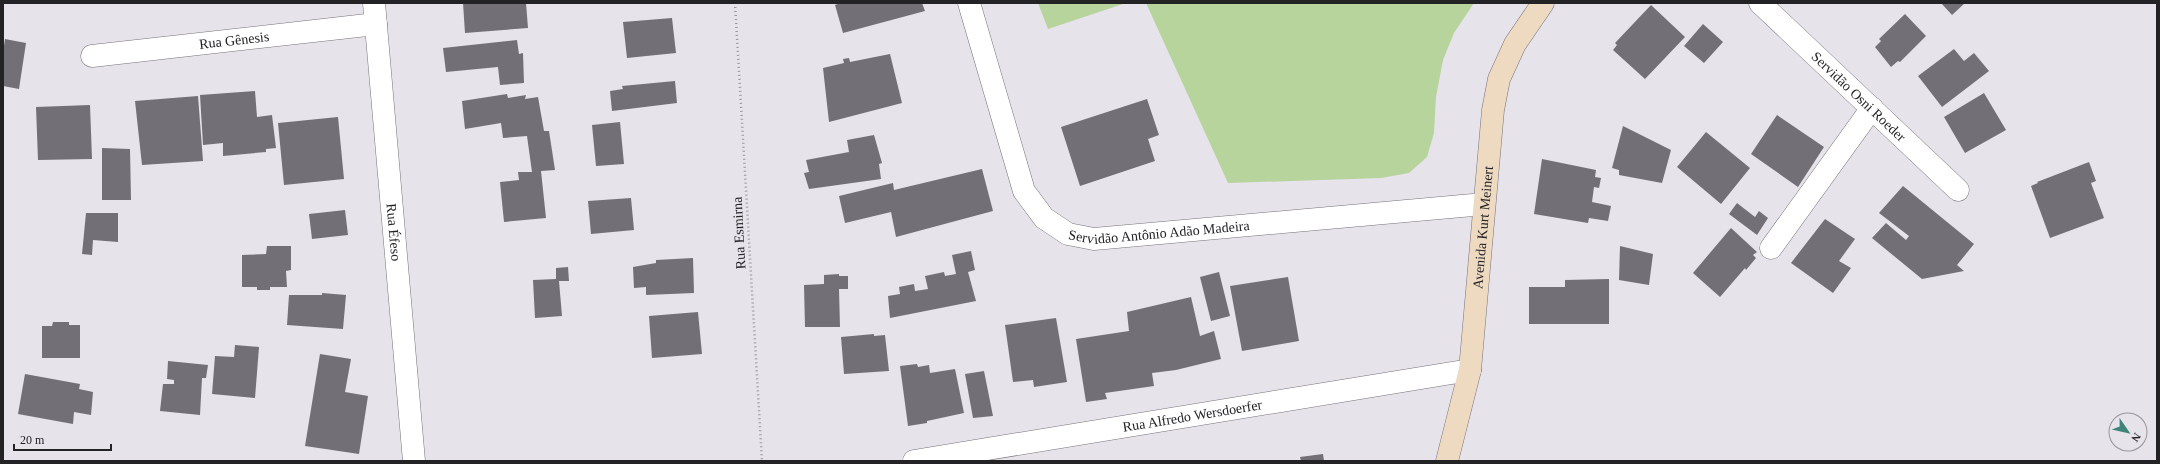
<svg xmlns="http://www.w3.org/2000/svg" width="2160" height="464" font-family="Georgia,serif">
  <style>
    .green { fill: #b7d49d }
    .building { fill: #736f77 }
    .lines { fill: none; stroke-linecap: round; stroke-linejoin: round }
    .street-casing { stroke: #76727a; stroke-width: 23 }
    .secondary-casing { stroke: #76727a; stroke-width: 23 }
    .path { stroke: #99969c; stroke-width: 2.5; stroke-dasharray: 1 3; stroke-linecap: butt }
    .street { stroke: #fff; stroke-width: 22 }
    .secondary { stroke: #eedac0; stroke-width: 22 }
    .labels { text-anchor: middle; dominant-baseline: central; stroke-width: 3; stroke-linejoin: round; paint-order: stroke }
    .street-label { font-size: 14px; fill: #232225; stroke: #e7e3eb }
  </style>
  <rect width="100%" height="100%" fill="#e7e3eb"/>
  <!-- green -->
  <path class="green" d="M1038,3H1126L1048,29Z
    M1146,3H1474L1454,33L1443,60L1436,97L1434,133L1427,157L1409,173L1381,178L1228,183Z"/>
  <!-- building -->
  <path class="building" d="M463,3H526L528,28L465,33Z
    M840,3H922L925,11L843,33L835,5Z
    M1941,3H1965L1952,15Z
    M1651,5L1685,37L1645,79L1613,50L1617,45L1615,43Z
    M1905,14L1926,36L1900,62L1898,61L1891,67L1875,47L1881,41L1879,39Z
    M672,18L676,53L627,58L623,22Z
    M1703,24L1723,42L1704,63L1684,46Z
    M5,39L26,43L19,89L3,86V53Z
    M517,40L519,54L523,53L524,83L500,85L498,67L446,72L443,48Z
    M1954,49L1964,61L1974,53L1989,71L1942,107L1918,76Z
    M890,54L902,103L829,122L823,68L844,63L843,59L849,58L850,62Z
    M675,81L677,103L612,111L610,91L623,89L622,86Z
    M255,91L257,117L272,115L276,148L266,149V152L223,156V143L203,145L200,95Z
    M1984,93L2006,130L1965,153L1944,117Z
    M507,94L508,98L526,95L525,99L538,97L544,131H549L555,170L541,171L546,218L504,222L500,182L519,180L518,172H532L527,136L503,138L501,123L465,129L462,101Z
    M198,96L203,161L142,165L135,101Z
    M1147,99L1159,135L1148,139L1155,161L1080,186L1061,127Z
    M90,105L92,159L38,160L36,107Z
    M1777,115L1824,147L1798,187L1751,154Z
    M338,117L344,179L284,185L278,123Z
    M620,122L624,164L596,166L592,125Z
    M1623,126L1671,150L1662,183L1619,175V170L1612,168Z
    M1706,132L1750,168L1721,204L1677,167Z
    M874,135L882,163L879,164L881,179L809,189L804,173L809,172L806,160L849,152L847,140Z
    M102,148L130,149L131,200H102Z
    M1542,159L1596,170L1595,177L1601,178L1599,188L1594,187L1592,202L1611,206L1608,221L1589,218L1588,223L1534,214Z
    M2089,162L2096,181L2091,183L2104,218L2050,238L2031,186L2038,183L2037,182Z
    M982,169L993,211L896,237L891,212L845,223L839,196L893,183L894,190Z
    M1903,186L1974,244L1957,265L1964,271L1922,279L1872,238L1886,223L1906,240L1909,236L1879,213Z
    M631,198L634,230L591,234L588,201Z
    M1737,203L1755,217L1759,211L1768,218L1757,235L1729,214Z
    M345,210L348,235L312,239L309,214Z
    M86,213H118V242L93,240L92,255L82,254Z
    M1825,219L1855,239L1839,261L1851,268L1833,293L1791,263Z
    M1731,228L1757,252L1753,255L1756,258L1746,270L1745,268L1720,297L1693,273Z
    M267,246H291V270L286,271L287,287H270V290H257V287H242V255L266,254Z
    M1620,246L1653,254L1649,285L1619,280Z
    M971,251L975,270L968,272L976,301L890,318L888,296L900,294L899,287L914,284L915,291L928,289L925,276L944,272L945,276L956,274L952,255Z
    M693,258L694,293L646,295V287L634,288L633,267L656,263V260Z
    M568,267L569,281H559L562,316L535,318L533,280L556,279V268Z
    M1219,272L1230,316L1211,321L1200,277Z
    M839,274V276H848V289H839L840,327H805L804,285L824,284V275Z
    M1288,277L1299,341L1242,351L1230,286Z
    M1609,279V324H1529V287H1565V280Z
    M322,293L346,295L343,329L287,325L289,295H322Z
    M1191,297L1200,336L1214,331L1221,359L1176,370L1152,373L1154,386L1105,393L1107,399L1086,402L1076,339L1129,331L1127,312Z
    M698,312L702,354L652,358L649,316Z
    M1056,318L1067,382L1034,387L1033,380L1013,382L1005,325Z
    M53,322H69V325H80V358H42V326H52Z
    M874,334V336L885,335L889,371L844,374L841,337Z
    M235,345L259,347L255,398L212,394L215,356L234,357Z
    M320,354L351,359L345,392L368,396L359,454L305,446Z
    M168,361L208,365L206,378H202L200,415L160,411L163,384H174V380L167,379Z
    M917,364L918,367L929,365L930,373L955,369L964,413L927,421V423L908,426L900,366Z
    M984,371L993,416L973,418L965,374Z
    M25,374L80,384L79,389L93,392L91,415L74,412L73,424L18,414Z
    M1323,454L1324,461H1301L1300,457Z"/>
  <g class="lines">
    <defs>
      <g id="street">
        <path id="s1" d="M374,3L414,461"/>
        <path id="s2" d="M969,3L1024,191L1044,218L1068,234L1094,239L1484,204"/>
        <path id="s3" d="M1760,3L1958,190"/>
        <path id="s4" d="M92,56L376,24"/>
        <path d="M1771,248L1872,108"/>
        <path id="s5" d="M914,461L1470,370"/>
      </g>
      <g id="secondary">
        <path id="s6" d="M1447,461L1470,370L1493,110L1499,79L1515,44L1543,3"/>
      </g>
    </defs>
    <!-- street casing -->
    <use href="#street" class="street-casing"/>
    <!-- secondary casing -->
    <use href="#secondary" class="secondary-casing"/>
    <!-- path -->
    <path class="path" d="M735,3L762,461"/>
    <!-- street -->
    <use href="#street" class="street"/>
    <!-- secondary -->
    <use href="#secondary" class="secondary"/>
  </g>
  <g class="labels">
    <!-- street labels -->
    <g class="street-label">
      <text stroke="none"><textPath href="#s4" startOffset="143">Rua Gênesis</textPath></text>
      <text stroke="none"><textPath href="#s3" startOffset="136">Servidão Osni Roeder</textPath></text>
      <text stroke="none"><textPath href="#s2" startOffset="350">Servidão Antônio Adão Madeira</textPath></text>
      <text stroke="none"><textPath href="#s6" startOffset="237">Avenida Kurt Meinert</textPath></text>
      <text stroke="none"><textPath href="#s1" startOffset="230">Rua Éfeso</textPath></text>
      <text transform="translate(739 233) rotate(-93)">Rua Esmirna</text>
      <text stroke="none"><textPath href="#s5" startOffset="282">Rua Alfredo Wersdoerfer</textPath></text>
    </g>
  </g>
  <!-- border -->
  <rect width="2160" height="464" fill="none" stroke="#232225" stroke-width="8"/>
  <!-- north arrow -->
  <g transform="translate(2128 432) rotate(124)"><circle r="19" fill="#e7e3eb" stroke="#99969c"/>
  <path d="M0-3L7 15L0 10L-7 15Z" fill="#3f8479"/>
  <text y="-6" font-size="11" font-weight="bold" text-anchor="middle" fill="#232225">N</text>
  </g>
  <!-- scale -->
  <path d="M14 444v6h97v-6" fill="none" stroke="#232225" stroke-width="2"/>
  <text x="20" y="444" font-size="12" fill="#232225" stroke="#e7e3eb" stroke-width="3" paint-order="stroke">20 m</text>
</svg>
